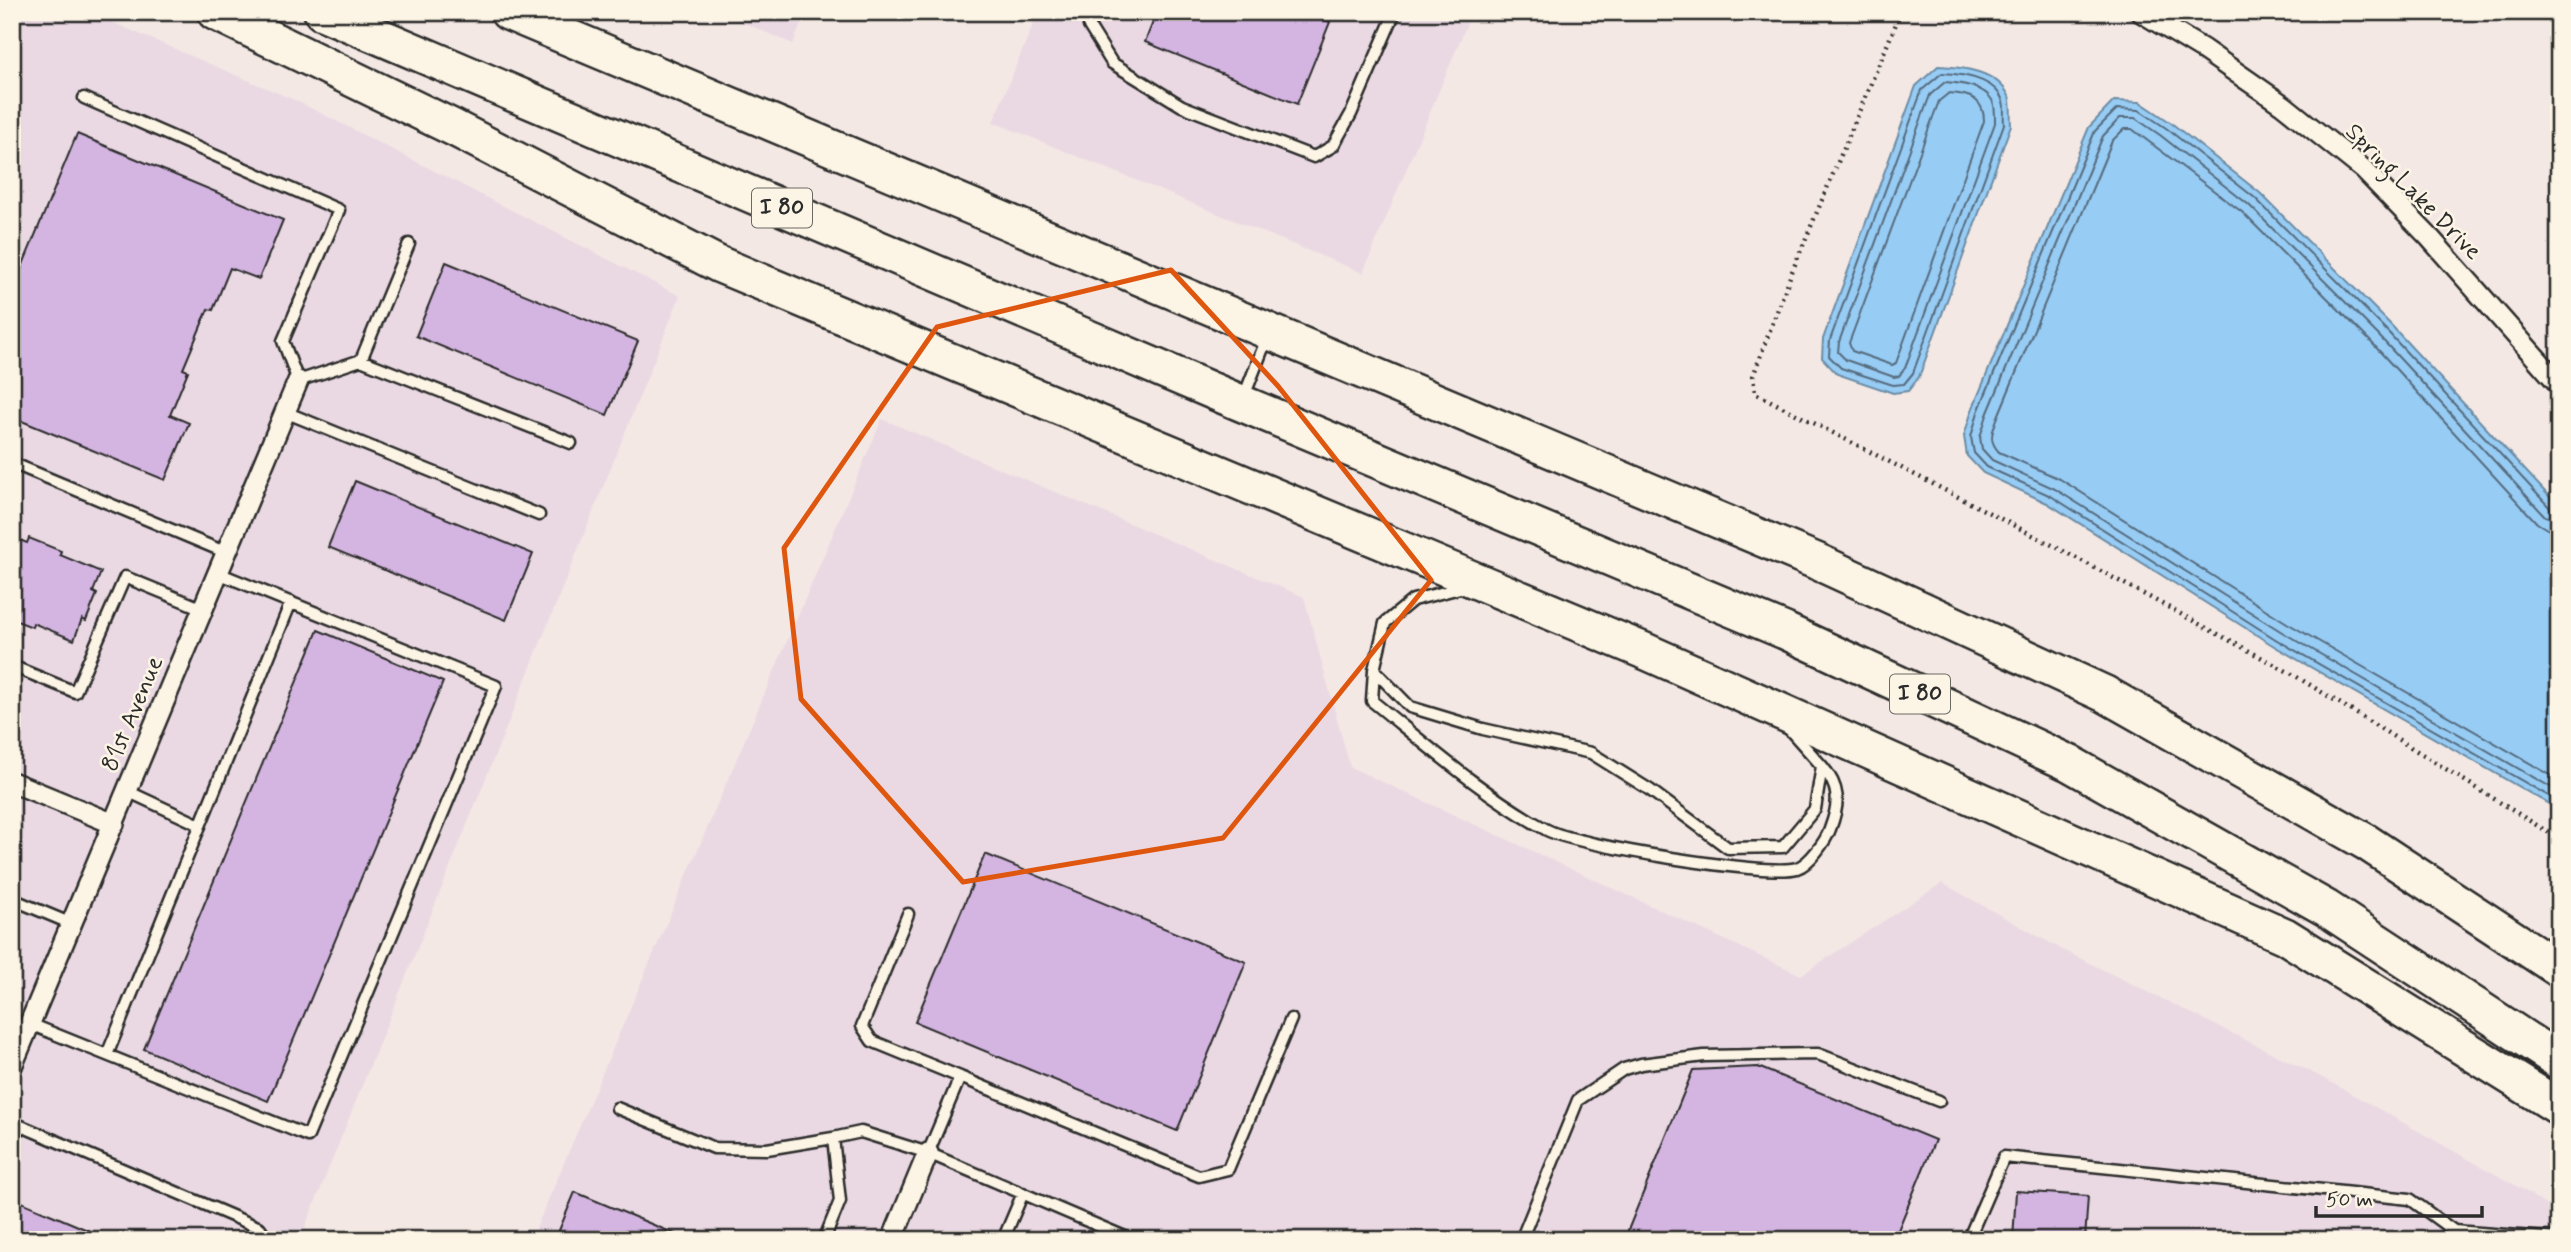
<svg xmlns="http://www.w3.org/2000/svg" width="2571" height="1252" font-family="Mynerve,sans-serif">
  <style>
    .built { fill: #ead9e3 }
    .water { fill: #97ccf5; stroke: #6c8ca4; stroke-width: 2 }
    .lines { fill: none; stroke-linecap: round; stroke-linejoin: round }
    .shore { stroke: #566b7c; stroke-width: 2 }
    .building { fill: #d4b5e2; stroke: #2b2b2b; stroke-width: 2 }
    .service-casing { stroke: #2b2b2b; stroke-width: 15 }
    .minor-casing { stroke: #2b2b2b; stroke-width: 24 }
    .motorway-casing { stroke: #2b2b2b; stroke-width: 40 }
    .path { stroke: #2b2b2b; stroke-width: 4.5; stroke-dasharray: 2 5; stroke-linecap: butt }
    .service { stroke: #fcf5e5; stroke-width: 10 }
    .minor { stroke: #fcf5e5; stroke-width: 19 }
    .motorway { stroke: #fcf5e5; stroke-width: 35 }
    .marked { fill: none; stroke: #df570e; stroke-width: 5; stroke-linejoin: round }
    .labels { text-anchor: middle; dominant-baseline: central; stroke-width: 5; stroke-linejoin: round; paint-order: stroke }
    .shield { fill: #fcf5e5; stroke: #6a6863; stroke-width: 2 }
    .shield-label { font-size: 23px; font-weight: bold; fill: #2b2b2b }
    .street-label { font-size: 24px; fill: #2b2b2b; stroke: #fcf5e5 }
  </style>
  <rect width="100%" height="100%" fill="#f4e8e4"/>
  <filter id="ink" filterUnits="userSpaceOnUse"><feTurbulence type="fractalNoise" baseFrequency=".0143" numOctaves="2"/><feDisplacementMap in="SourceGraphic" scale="14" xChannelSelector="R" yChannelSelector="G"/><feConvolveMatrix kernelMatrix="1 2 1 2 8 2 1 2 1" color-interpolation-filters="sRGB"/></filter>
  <g filter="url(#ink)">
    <!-- built -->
    <path class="built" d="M12,12H88L299,102L680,296L300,1240H12Z
      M718,12H806L793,44Z
      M1038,12H1472L1363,273L993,122Z
      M882,419L1304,597L1350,767L1801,975L1942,883L2063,950L2325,1079L2527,1192L2559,1215V1240H531Z"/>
    <!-- water -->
    <path class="water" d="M1938,66C1963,67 1997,71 2009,96C2012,104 2010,117 2011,125L1919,377L1908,391L1893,393L1837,374L1822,358L1823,339L1916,86Z
      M2114,101L2140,102L2170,122L2260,193L2391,325L2559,507V810L2274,646L2047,503L1983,473L1967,456L1964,436L1972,410L2089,127Z"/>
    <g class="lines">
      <!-- shore -->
      <path class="shore" d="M1942,73C1962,74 1995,78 2003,101C2005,107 2003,117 2004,124L1913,373L1904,384L1893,385L1841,368L1829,356L1830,340L1922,90Z
        M1945,82C1961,83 1989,86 1994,105C1995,110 1995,117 1995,123L1905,368L1899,376L1894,377L1846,360L1838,352L1839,342L1930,95Z
        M1949,93C1970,94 1984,99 1984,121L1896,363L1892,365L1852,351L1849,343L1939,101Z
        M2559,512L2551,509L2386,330L2255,198L2166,128L2139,110L2117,109L2095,131L1978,412L1971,437L1974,453L1987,467L2051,496L2277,640L2559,802
        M2559,520L2545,516L2379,336L2249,205L2160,135L2135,118H2120L2103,136L1987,415L1980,437L1982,449L1992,460L2055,489L2282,632L2559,792
        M2559,531L2547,529L2537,523L2372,343L2242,212L2132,129H2124L2112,141L1997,419C1992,433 1988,440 1999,452L2060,479L2287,623L2559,780"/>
    </g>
    <!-- building -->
    <path class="building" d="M1157,12H1306L1330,22L1297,104L1145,42Z
      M77,134L283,220L259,279L230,268L213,310L208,309L183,369L188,371L170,415L189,423L165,480L12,417V291Z
      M446,262L638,341L607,415L416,336Z
      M355,481L533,554L506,620L328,547Z
      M12,537L27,543L29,538L61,551L60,555L101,572L93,592L97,594L86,621L82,619L74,640L33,623L32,627L12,619Z
      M318,630L443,682L268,1101L144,1049Z
      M985,854L1246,962L1177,1131L915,1022Z
      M1758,1067L1935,1140L1894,1240H1624L1693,1070Z
      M2016,1191L2088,1196L2085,1240H2013Z
      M575,1192L687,1239V1240H555Z
      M12,1198L111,1240H12Z"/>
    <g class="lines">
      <defs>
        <path id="service" d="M1095,12L1089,26L1112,63L1182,106L1314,157L1333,146L1351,114L1395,12
          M84,98L339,210L283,341L298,381L361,360L571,443
          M361,360L409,244
          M1243,399L1267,338
          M285,412L539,515
          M12,463L227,553
          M1464,587L1413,600L1385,623L1374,670L1410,707L1483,729L1591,753L1650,790L1728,848L1783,847L1815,809L1822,766L1788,728
          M12,666L75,692L125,577L203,609
          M1374,670L1372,701C1428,746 1483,795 1547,830C1575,845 1767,877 1797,868C1809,864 1826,841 1830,829C1840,803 1840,787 1822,766
          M127,791L200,825
          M12,899L72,924
          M908,914L862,1026L872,1041L960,1077L928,1153
          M30,1024L308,1136L496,686L218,573
          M107,1055L291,602
          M960,1077L1199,1176L1228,1169L1291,1019
          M617,1108L714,1148L767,1149L833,1138
          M12,1122L260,1228L268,1240
          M824,1240L840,1201L833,1138L861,1132L928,1153L1132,1240
          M1003,1240L1023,1193
          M1521,1240L1578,1100L1624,1069L1641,1064L1704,1056L1818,1054L1939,1101
          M1968,1240L2004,1157L2410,1199L2454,1231L2559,1239"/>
        <path id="minor" d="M2141,12L2204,50L2283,105L2363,169L2430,238L2559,384
          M12,782L114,824
          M12,1066L298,381
          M892,1240L928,1153"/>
        <path id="motorway" d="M215,12L454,128L718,264L1647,652L2285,936L2559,1107
          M322,12L1241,403L1785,631L2069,763L2326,908L2559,1061
          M508,12L1816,561L2105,694L2366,842L2559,969"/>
      </defs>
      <!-- service casing -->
      <use href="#service" class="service-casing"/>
      <!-- minor casing -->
      <use href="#minor" class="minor-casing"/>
      <!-- motorway casing -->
      <use href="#motorway" class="motorway-casing"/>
      <!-- path -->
      <path class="path" d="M1901,12L1791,274L1753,376L1755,393L2056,547L2294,675L2559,839"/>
      <!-- service -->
      <use href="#service" class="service"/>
      <!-- minor -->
      <use href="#minor" class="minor"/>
      <!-- motorway -->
      <use href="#motorway" class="motorway"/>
    </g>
  </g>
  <!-- marked area -->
  <path class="marked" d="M1171,270L1278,386L1431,580L1223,838L963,882L801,699L784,548L937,327Z"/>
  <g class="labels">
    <!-- shield labels -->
    <g class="shield">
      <rect x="752" y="188.5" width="60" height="39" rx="5"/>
      <rect x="1890" y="674.5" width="60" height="39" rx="5"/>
    </g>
    <g class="shield-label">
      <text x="782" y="208">I 80</text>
      <text x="1920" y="694">I 80</text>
    </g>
    <!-- street labels -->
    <g class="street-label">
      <text transform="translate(2413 192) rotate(45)">Spring Lake Drive</text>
      <text transform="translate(133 714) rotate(-67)">81st Avenue</text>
    </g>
  </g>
  <!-- margin -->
  <rect width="2571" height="1252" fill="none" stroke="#fcf5e5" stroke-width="42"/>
  <rect x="21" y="21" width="2529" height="1210" fill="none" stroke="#2b2b2b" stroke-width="2.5" filter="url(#ink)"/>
  <!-- scale -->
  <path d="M2316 1206v10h166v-10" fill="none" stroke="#2b2b2b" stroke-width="3.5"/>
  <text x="2326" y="1206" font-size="21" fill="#2b2b2b" stroke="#fcf5e5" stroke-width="5" paint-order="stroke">50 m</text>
</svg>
